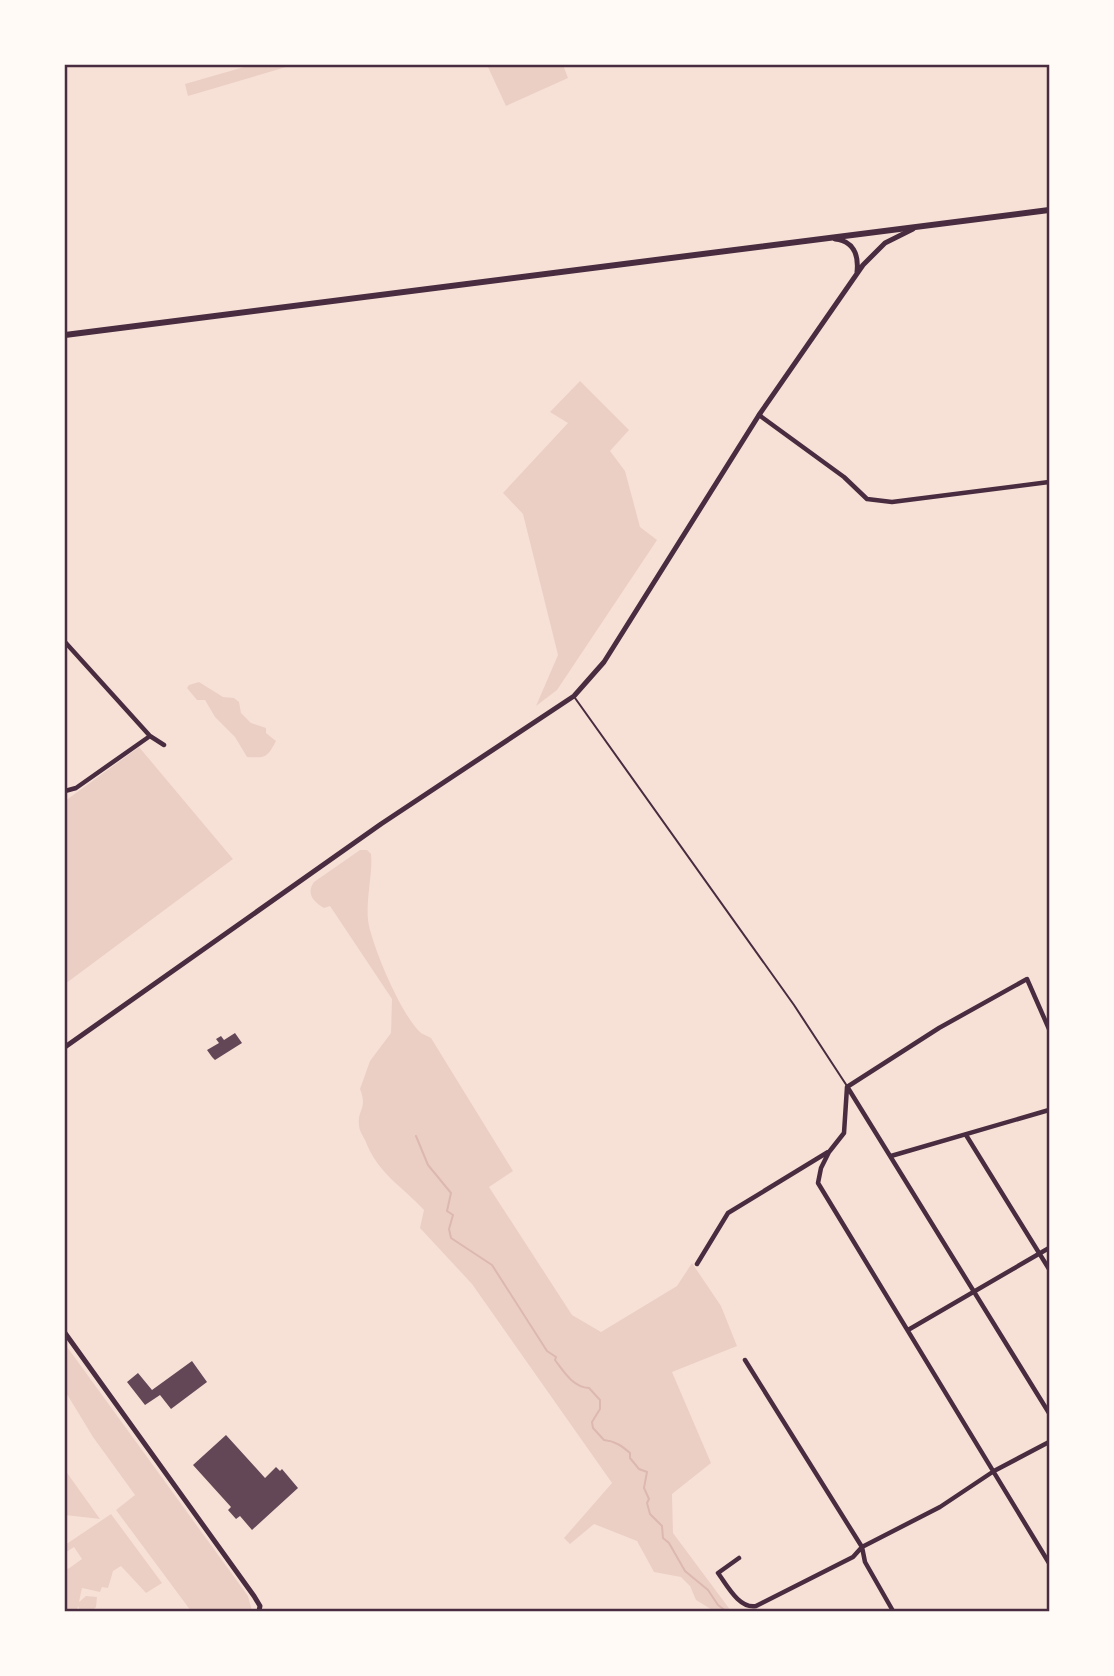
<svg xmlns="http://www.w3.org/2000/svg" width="1114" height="1676" font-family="Literata,serif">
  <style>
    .green { fill: #ebcfc5 }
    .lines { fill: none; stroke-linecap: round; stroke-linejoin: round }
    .stream { stroke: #dcb8b0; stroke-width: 2 }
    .building { fill: #644757 }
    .service { stroke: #4a2c40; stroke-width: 2 }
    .minor { stroke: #4a2c40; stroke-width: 4.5 }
    .tertiary { stroke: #4a2c40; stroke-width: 5 }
    .primary { stroke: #4a2c40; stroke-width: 6 }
    .neatline { fill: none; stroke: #4a2c40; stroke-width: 2.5 }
  </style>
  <rect width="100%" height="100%" fill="#f7e1d7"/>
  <!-- green -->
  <path class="green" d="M251,65H293L188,96L185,84Z
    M487,65H563L568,78L506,106Z
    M580,381L629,430L610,451L625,471L640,527L657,540L557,690L536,706L558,655L523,514L503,493L568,423L550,412Z
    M199,682L223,697L234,698L239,702L241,713L251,723L266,728V733L276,741C267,758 266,758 247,757L235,737L215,717L205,700H197L187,688L189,685Z
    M139,747L233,859L65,984V801Z
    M360,850H367L371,854C373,873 366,897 368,920C371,944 402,1017 421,1033C424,1035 428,1036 431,1038L513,1171L489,1187L572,1315L601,1332L677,1286L692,1263L721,1306L737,1346L672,1372L711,1463L672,1494L673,1533L731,1611H714L696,1600L690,1586L681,1577L654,1572L637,1541L594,1524L570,1544L564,1538L612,1483L472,1284L420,1228L424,1210C401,1185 378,1174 365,1140C363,1136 359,1130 359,1125C357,1110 368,1109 360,1089L370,1061L391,1033L392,999L330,906L324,908C313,902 306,893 314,882Z
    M65,1344L248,1596L252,1611H191L116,1510L135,1495L93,1437L65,1391Z
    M65,1470L100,1519L65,1515Z
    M111,1514L162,1583L146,1593L121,1566L113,1571L108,1588L102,1587L100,1592L82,1588L79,1602L86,1596L97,1597L96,1607L92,1611H80L78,1606L77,1611H65V1565L68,1569L82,1559L74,1547L65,1553V1545Z"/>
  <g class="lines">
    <!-- stream -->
    <path class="stream" d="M416,1136L428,1165L451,1193L447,1211L453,1215L449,1229L451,1238L492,1265L547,1351L556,1357L555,1360C564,1372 573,1387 589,1388L600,1400V1409L592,1422L593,1428L604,1440C615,1441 622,1446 630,1453V1458L639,1469L647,1472L644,1488L649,1499L647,1503L650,1514L662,1526L663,1538L669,1543L685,1571L708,1590L718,1605L726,1611"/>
  </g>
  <!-- building -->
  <path class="building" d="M235,1033L242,1043L215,1060L212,1057L207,1050L219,1043L216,1039L221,1036L224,1040Z
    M192,1361L207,1382L171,1409L160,1395L145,1405L127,1382L138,1373L152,1390Z
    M226,1435L265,1478L276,1467L280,1471L282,1469L298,1488L252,1530L240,1516L236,1519L228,1510L231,1507L193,1465Z"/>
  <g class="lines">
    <!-- service -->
    <path class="service" d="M575,698L794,1005L847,1086"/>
    <!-- minor -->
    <path class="minor" d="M759,415L844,477L867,499L892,502L1049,482
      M65,642L150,736L164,745
      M65,791L76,788L150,736
      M1049,1029L1027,979L939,1028L847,1087L844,1133L829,1152L821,1168L818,1183L1049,1563
      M848,1088L1049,1413
      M966,1135L1049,1269
      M891,1156L1049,1110
      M697,1264L728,1213L828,1152
      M908,1330L1049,1248
      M745,1360L862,1547L865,1562L893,1611
      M739,1558L718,1573C727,1585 739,1609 756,1606L853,1557L862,1547L940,1507L994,1471L1049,1442"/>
    <!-- tertiary -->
    <path class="tertiary" d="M835,239C853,241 859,254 857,272
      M65,1047L381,824L574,696L604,662L759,415L863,265L885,243L913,229
      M65,1333L254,1596L260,1606L259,1611"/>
    <!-- primary -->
    <path class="primary" d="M65,335L1049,210"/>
  </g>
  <!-- border -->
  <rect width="1114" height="1676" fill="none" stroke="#fffaf5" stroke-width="133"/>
  <rect x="66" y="66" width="982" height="1544" class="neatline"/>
</svg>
